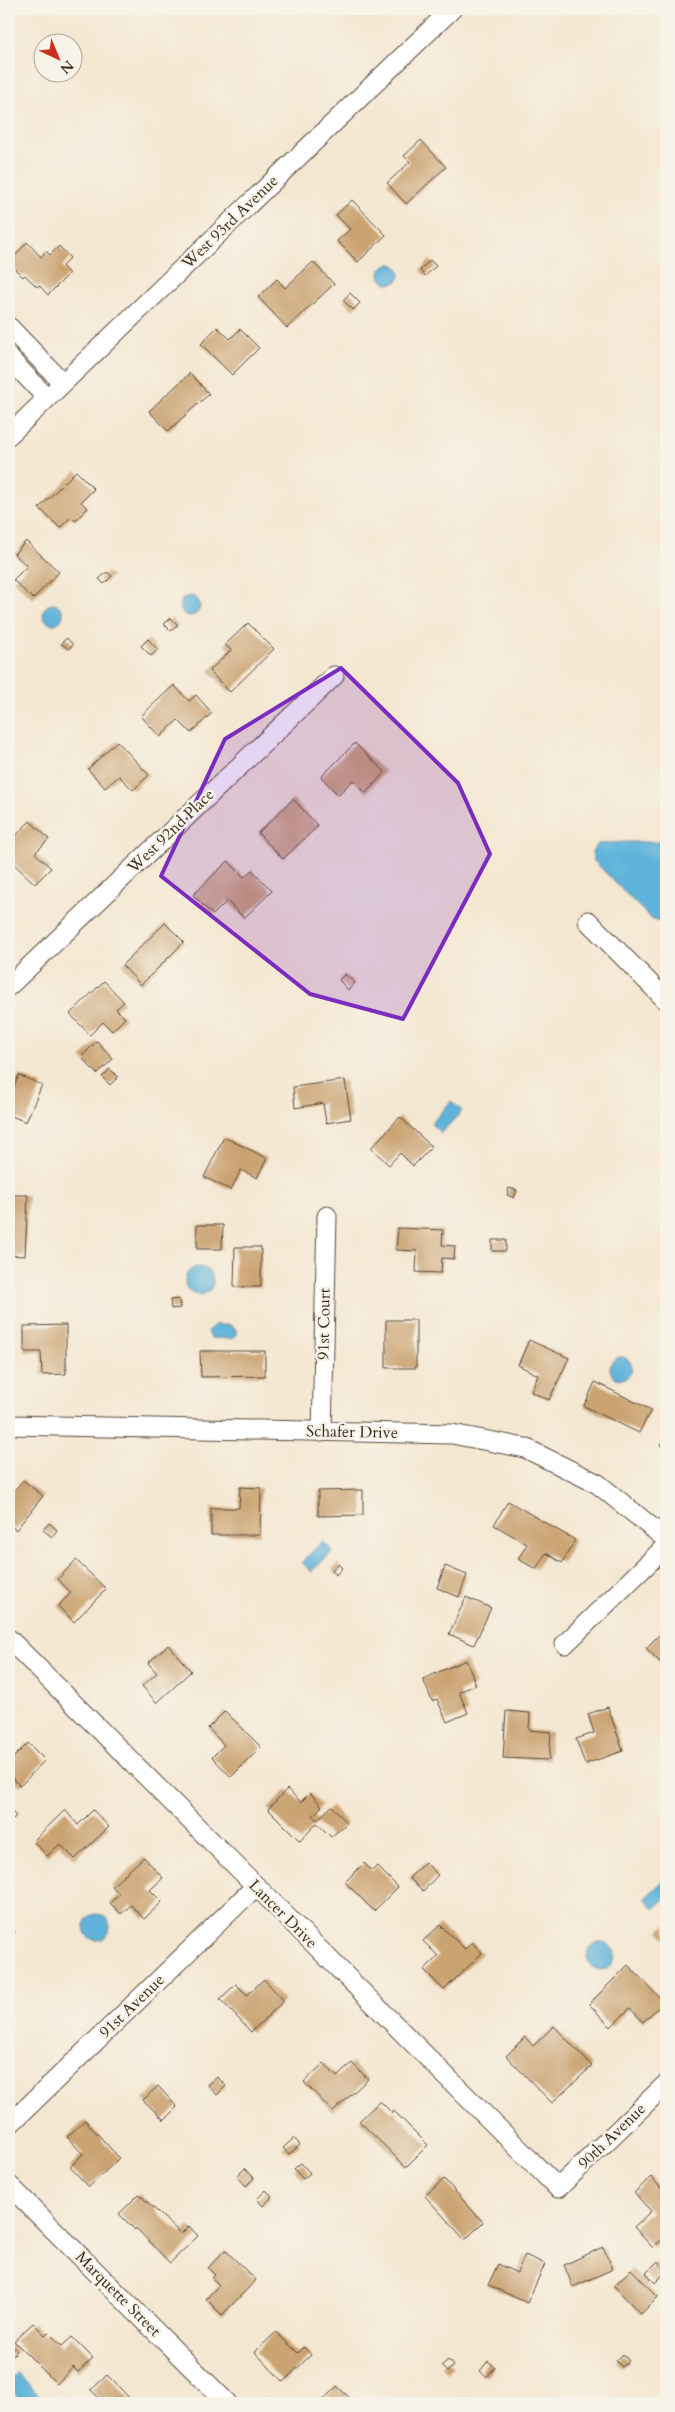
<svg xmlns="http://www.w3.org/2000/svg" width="675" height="2412" font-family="Cardo,serif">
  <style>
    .water { fill: #5eb3da; stroke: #4c6e7c }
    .building { fill: #caa372 }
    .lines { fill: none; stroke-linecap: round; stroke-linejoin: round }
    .minor-casing { stroke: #574639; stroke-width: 21 }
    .minor { stroke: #fff; stroke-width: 19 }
    .marked { fill: #7b2cbf; fill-opacity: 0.2; stroke: #7b2cbf; stroke-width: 4; stroke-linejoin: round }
    .labels { text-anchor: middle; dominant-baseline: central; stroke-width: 5; stroke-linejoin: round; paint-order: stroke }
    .street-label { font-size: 16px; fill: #3b2a1e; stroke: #f7f3e8 }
  </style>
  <rect width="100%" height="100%" fill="#f7f3e8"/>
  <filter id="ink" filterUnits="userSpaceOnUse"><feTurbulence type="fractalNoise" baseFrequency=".02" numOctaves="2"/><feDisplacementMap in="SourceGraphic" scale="10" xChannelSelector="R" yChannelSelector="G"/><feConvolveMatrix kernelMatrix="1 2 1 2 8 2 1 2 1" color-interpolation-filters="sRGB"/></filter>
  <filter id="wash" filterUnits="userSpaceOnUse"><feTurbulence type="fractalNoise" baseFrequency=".0096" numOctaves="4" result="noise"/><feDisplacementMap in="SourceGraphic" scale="20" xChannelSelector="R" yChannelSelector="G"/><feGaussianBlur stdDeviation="1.12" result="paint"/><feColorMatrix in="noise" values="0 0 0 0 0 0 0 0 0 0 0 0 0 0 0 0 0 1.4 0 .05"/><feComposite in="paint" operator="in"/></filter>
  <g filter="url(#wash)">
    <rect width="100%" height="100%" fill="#f4e7d1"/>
    <!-- water -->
    <path class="water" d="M380 274a10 10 0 1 1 20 0a10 10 0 1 1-20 0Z
      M180 606a10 10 0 1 1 20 0a10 10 0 1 1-20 0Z
      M43 614a10 10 0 1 1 20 0a10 10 0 1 1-20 0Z
      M623,842H666V924L649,917L593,860L592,851L598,844Z
      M451,1101L462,1111L441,1133L431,1124Z
      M185 1281a14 14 0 1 1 28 0a14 14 0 1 1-28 0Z
      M214,1325H230L236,1329V1336L232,1339L211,1338L208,1331Z
      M610 1368a11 11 0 1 1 22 0a11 11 0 1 1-22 0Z
      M323,1541L333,1551L311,1572L302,1562Z
      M663,1881H666V1898L654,1909L645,1898Z
      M84 1927a13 13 0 1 1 26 0a13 13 0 1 1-26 0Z
      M587 1956a14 14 0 1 1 28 0a14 14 0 1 1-28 0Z
      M17,2373L41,2397L35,2403H24L9,2388V2381Z"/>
    <g id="blocks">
      <!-- building -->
      <path class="building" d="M421,140L446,167L406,204L387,183L410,162L404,156Z
        M352,200L386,235L358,262L337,241L350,229L336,215Z
        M27,242L41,257L46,251L50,255L59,246L70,258L62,266L69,274L48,295L39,285L37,287L25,275L23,277L9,263Z
        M430,260L436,266L425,276L420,270Z
        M313,262L334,284L287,328L258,297L277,279L285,288Z
        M350,293L360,303L353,310L343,300Z
        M217,327L230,339L240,329L259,348L232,375L201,344Z
        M190,373L209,394L168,431L149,411Z
        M76,471L94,489L81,502L88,508L75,521L71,517L60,528L39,508Z
        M26,541L59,572L33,599L13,580L27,566L14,554Z
        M107,572L112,576L104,584L99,579Z
        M171,618L178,625L171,631L164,624Z
        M248,623L274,649L230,692L209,671L231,650L225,645Z
        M67,638L73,645L68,649L61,643Z
        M148,639L158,650L151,656L141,646Z
        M174,685L189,701L196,695L212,713L191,733L178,720L160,737L141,716Z
        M117,741L149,775L133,790L119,776L105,788L88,769Z
        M355,743L385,772L366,793L353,780L338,795L321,777Z
        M293,799L318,826L283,859L258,833Z
        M30,821L49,839L35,853L51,868L35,884L9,859V843Z
        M228,861L244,877L252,870L272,891L244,918L227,901L213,915L193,895Z
        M165,923L184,942L141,985L122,965Z
        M345,974L355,983L348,990L339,980Z
        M104,981L124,1002L116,1009L125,1018L112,1031L103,1022L90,1035L70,1014Z
        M97,1041L113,1059L97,1074L81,1057Z
        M110,1069L118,1077L110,1085L102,1077Z
        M19,1075L42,1085L26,1122L9,1115V1098Z
        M345,1080L351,1119L326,1123L323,1103L295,1108L293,1087Z
        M400,1117L432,1147L413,1166L400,1153L389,1165L371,1148Z
        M224,1137L267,1158L257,1178L241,1170L231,1190L204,1177Z
        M509,1188L517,1190L514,1198L507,1195Z
        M9,1195H28L25,1256L9,1255Z
        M197,1225H223L222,1249H197Z
        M398,1228L443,1230L442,1245L455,1246L454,1259L442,1258L441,1273L416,1272L417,1251L396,1250Z
        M492,1240H506V1251H492Z
        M235,1247H261V1287H234Z
        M179,1299L180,1308L171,1309L170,1300Z
        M386,1320H416V1368H386Z
        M66,1325V1374L42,1375L41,1352H24V1326Z
        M529,1340L569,1358L549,1400L531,1392L538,1375L518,1365Z
        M200,1351H265V1376L201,1377Z
        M595,1382L651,1410L639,1433L584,1406Z
        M666,1438V1451L660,1445Z
        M23,1480L43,1496L16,1530L9,1524V1497Z
        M240,1487L261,1488L260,1535H211V1508H239Z
        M363,1490V1515L318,1516V1491Z
        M508,1501L575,1540L562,1563L546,1553L536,1569L518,1559L527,1544L494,1525Z
        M49,1523L57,1530L52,1537L43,1530Z
        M76,1560L106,1589L74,1622L58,1606L71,1593L58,1579Z
        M338,1564L342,1568L336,1575L332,1570Z
        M445,1566L467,1575L459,1597L437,1588Z
        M466,1597L491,1608L474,1645L449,1634Z
        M662,1632L666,1636V1668L646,1648Z
        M168,1645L191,1671L157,1703L142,1686L157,1673L148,1663Z
        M466,1660L476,1685L459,1692L468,1713L447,1722L437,1699L432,1701L423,1679Z
        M608,1707L623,1751L585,1764L576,1739L594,1733L588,1714Z
        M225,1711L261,1747L231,1777L212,1757L224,1745L208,1728Z
        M506,1711L530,1713L529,1730L551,1732L549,1760L503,1758Z
        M28,1743L45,1760L20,1786L9,1774V1762Z
        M287,1789L301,1802L310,1793L322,1806L313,1816L317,1820L332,1806L347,1823L331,1837L317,1823L300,1841L268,1809Z
        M9,1809L16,1816L9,1823Z
        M65,1810L78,1825L93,1810L109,1827L75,1859L60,1844L47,1856L33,1841Z
        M144,1857L163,1878L150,1890L162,1902L144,1919L131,1905L121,1914L110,1903L119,1894L112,1886Z
        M425,1862L438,1875L423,1891L409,1878Z
        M364,1863L372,1871L377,1866L398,1887L374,1911L345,1882Z
        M666,1924V1939L659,1931Z
        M440,1925L465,1949L472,1942L482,1953L444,1990L424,1970L438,1956L423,1941Z
        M9,1926L15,1932L9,1939Z
        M628,1965L664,2002L643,2022L630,2008L611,2027L589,2004Z
        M10,1979L15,1984L9,1990V1981Z
        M264,1979L284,2001L251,2032L220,1999L236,1984L247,1995Z
        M554,2026L592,2066L552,2103L506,2056L525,2037L533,2046Z
        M324,2063L337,2077L352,2063L368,2079L333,2112L304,2082Z
        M217,2077L226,2086L217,2095L208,2085Z
        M158,2086L177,2107L164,2120L143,2100Z
        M380,2101L392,2113L394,2111L428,2145L406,2167L359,2121Z
        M85,2120L119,2158L89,2187L70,2167L83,2154L67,2137Z
        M294,2138L300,2145L289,2154L283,2148Z
        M301,2163L310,2173L303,2179L294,2169Z
        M245,2168L254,2178L246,2186L237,2176Z
        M651,2177L666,2194V2236L653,2248L634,2227L651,2211L634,2193Z
        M444,2179L483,2222L465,2240L425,2196Z
        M266,2190L272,2197L263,2206L257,2199Z
        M139,2194L181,2234L189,2226L198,2236L170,2263L136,2228L135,2230L119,2214Z
        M603,2247L613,2269L573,2287L564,2265Z
        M225,2250L256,2280L222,2315L206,2299L219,2285L212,2278L215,2275L208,2268Z
        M525,2255L545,2264L527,2303L488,2285L498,2264L517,2273Z
        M658,2261L666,2272L655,2283L646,2273Z
        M631,2269L658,2297L641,2314L614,2286Z
        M33,2323L45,2335L48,2332L62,2346L72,2337L93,2358L78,2372L73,2367L57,2384L14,2341Z
        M276,2332L298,2353L304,2347L311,2355L283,2382L255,2352Z
        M9,2343L17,2351L9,2359Z
        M623,2354L629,2361L622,2367L616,2361Z
        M448,2360L453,2366L447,2372L441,2366Z
        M488,2361L495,2367L487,2377L480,2371Z
        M107,2375L120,2388L134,2403H104L91,2390Z
        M337,2386L355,2403H320Z"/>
    </g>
  </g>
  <g filter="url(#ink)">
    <use href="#blocks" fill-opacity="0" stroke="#574639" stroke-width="1"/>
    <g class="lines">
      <defs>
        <path id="minor" d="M9,327L63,383
          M9,358L47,398
          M9,435L452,9
          M588,921L666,1000
          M9,986L334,676
          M9,1425L452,1434L525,1448L598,1484L666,1539
          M322,1432L327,1216
          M9,1639L558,2188L666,2084
          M565,1644L666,1546
          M9,2125L256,1886
          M9,2185L227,2403"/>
      </defs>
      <!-- minor casing -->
      <use href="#minor" class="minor-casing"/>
      <!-- minor -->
      <use href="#minor" class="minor"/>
    </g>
  </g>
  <!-- marked area -->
  <path class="marked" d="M341,668L458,783L490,854L403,1019L310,994L161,876L225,739Z"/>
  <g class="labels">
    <!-- street labels -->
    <g class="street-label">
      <text transform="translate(230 222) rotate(-44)">West 93rd Avenue</text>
      <text transform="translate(171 831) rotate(-44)">West 92nd Place</text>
      <text transform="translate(324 1324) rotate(-89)">91st Court</text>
      <text transform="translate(352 1432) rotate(1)">Schafer Drive</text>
      <text transform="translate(283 1914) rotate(45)">Lancer Drive</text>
      <text transform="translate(132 2006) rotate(-44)">91st Avenue</text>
      <text transform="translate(612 2136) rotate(-44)">90th Avenue</text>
      <text transform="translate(118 2294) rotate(45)">Marquette Street</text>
    </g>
  </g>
  <!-- margin -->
  <rect width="675" height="2412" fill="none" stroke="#f7f3e8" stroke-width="30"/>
  <!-- north arrow -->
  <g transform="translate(58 58) rotate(136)"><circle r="24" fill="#f7f3e8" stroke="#aca397"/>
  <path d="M0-4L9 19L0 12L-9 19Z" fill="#c8321e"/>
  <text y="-8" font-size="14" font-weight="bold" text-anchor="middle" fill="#3b2a1e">N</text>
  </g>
</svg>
